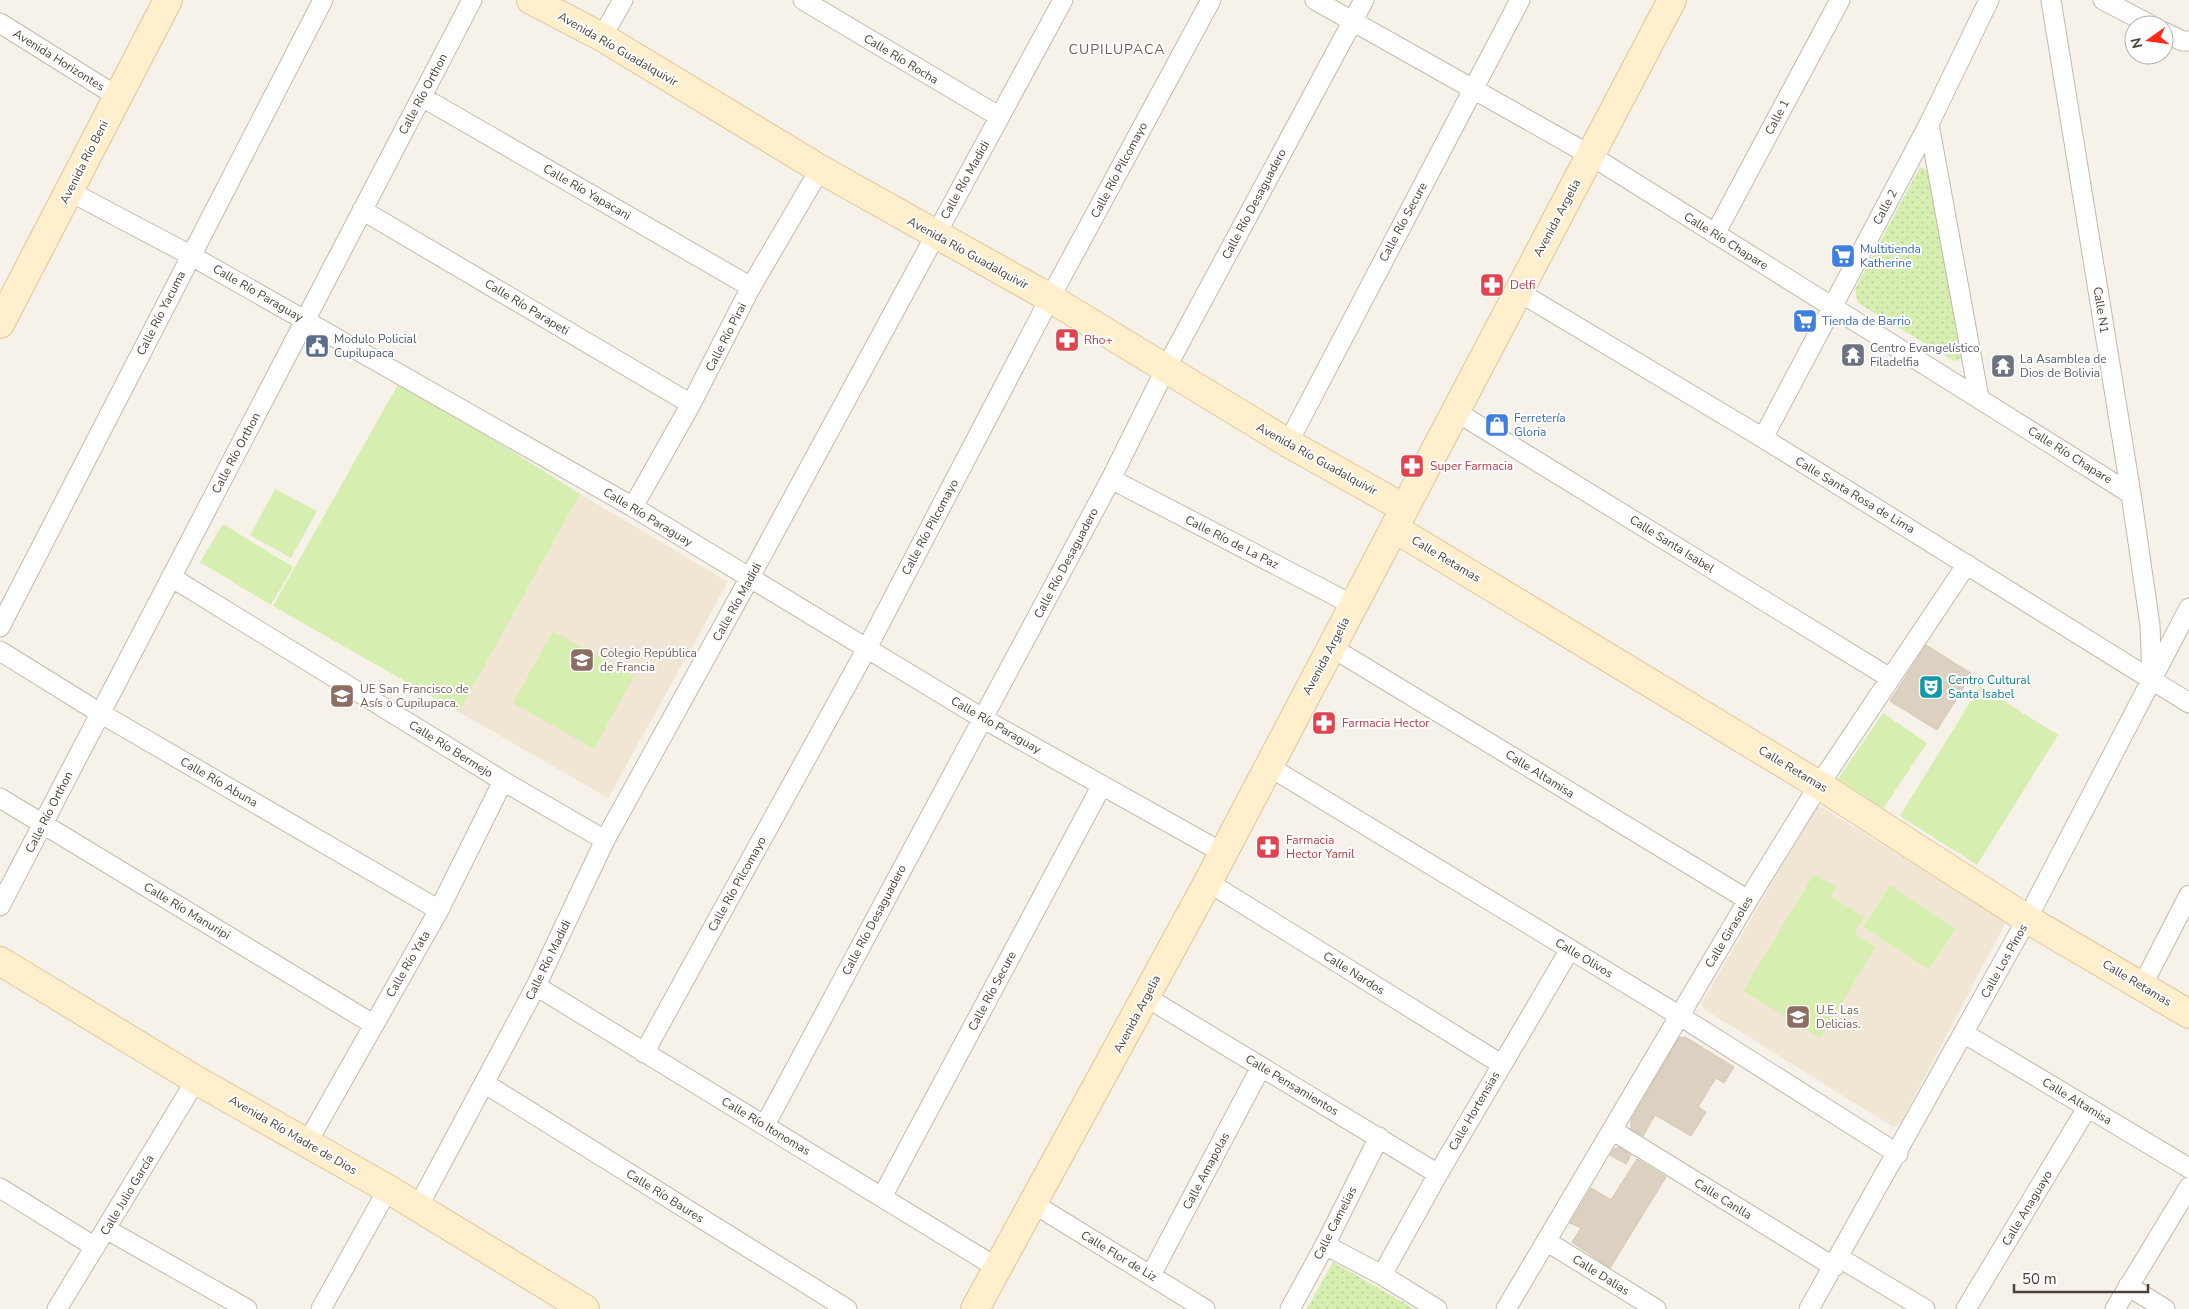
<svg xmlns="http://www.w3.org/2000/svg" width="2189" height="1309" font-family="'Nunito Sans',sans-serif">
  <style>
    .education { fill: #f1e6d3 }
    .grass { fill: url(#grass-dots) }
    .garden { fill: #d6eeb0 }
    .building { fill: #dcd0c1; stroke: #d5c4b1 }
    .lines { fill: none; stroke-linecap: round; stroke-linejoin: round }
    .street-casing { stroke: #c3b9ab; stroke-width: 21 }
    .secondary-casing { stroke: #dec698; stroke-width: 30 }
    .street { stroke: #fff; stroke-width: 19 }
    .secondary { stroke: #ffefcc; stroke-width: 28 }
    .labels { text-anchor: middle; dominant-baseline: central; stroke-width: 4; stroke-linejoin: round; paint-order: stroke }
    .street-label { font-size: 12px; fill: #4c4237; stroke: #fff }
    .shop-label { font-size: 12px; fill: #366cbe; stroke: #fff; text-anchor: start }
    .health-label { font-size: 12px; fill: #be3a42; stroke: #fff; text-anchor: start }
    .service-label { font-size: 12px; fill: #4e5e75; stroke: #fff; text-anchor: start }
    .worship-label { font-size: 12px; fill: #5b616d; stroke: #fff; text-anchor: start }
    .education-label { font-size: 12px; fill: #785e54; stroke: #fff; text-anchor: start }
    .culture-label { font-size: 12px; fill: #0d838f; stroke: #fff; text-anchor: start }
    .neighbourhood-label { font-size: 14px; letter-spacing: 1px; fill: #6f5f4d; stroke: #fff }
  </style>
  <defs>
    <pattern id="grass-dots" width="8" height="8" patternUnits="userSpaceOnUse" patternTransform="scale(1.25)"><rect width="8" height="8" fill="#d6eeb0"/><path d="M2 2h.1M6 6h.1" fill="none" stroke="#b9cd98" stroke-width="1.8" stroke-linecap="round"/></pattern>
  </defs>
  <rect width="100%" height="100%" fill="#f6f2ea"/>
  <!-- education -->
  <path class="education" d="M580,494L728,582L608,798L459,712Z
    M1818,805L2002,918L2005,924L1900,1124L1893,1127L1704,1009L1702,1002Z"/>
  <!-- grass -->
  <path class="grass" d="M1920,167L1933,173L1960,339L1961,359L1954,361L1858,303L1855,289Z
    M1333,1262L1415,1309H1307Z"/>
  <!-- garden -->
  <path class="garden" d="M400,381L580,494L459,712L273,606Z
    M275,489L317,511L291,558L250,535Z
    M223,524L293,567L271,605L200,562Z
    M553,631L634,676L594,749L513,703Z
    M1980,686L2058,735L1977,865L1900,816Z
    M1883,713L1927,743L1883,809L1838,779Z
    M1814,874L1836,887L1831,896L1864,917L1854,933L1876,947L1820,1038L1743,991Z
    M1890,885L1956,929L1929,970L1863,927Z"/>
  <!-- building -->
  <path class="building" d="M1926,645L1972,674L1937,730L1890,701Z
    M1685,1037L1734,1067L1724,1083L1716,1078L1698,1107L1706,1112L1691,1136L1655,1115L1643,1136L1631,1129V1120L1679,1038Z
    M1619,1147L1631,1155L1626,1164L1610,1155L1614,1149Z
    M1637,1159L1666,1177L1610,1268L1572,1242L1581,1228L1570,1223L1591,1188L1611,1200Z"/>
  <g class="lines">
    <defs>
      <path id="street" d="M803,0L1000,117
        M1315,0L1590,155L2131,494
        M2051,0L2131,494L2150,625L2152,678
        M2103,0L2151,25
        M0,23L118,97
        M2164,32L2182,41H2189
        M602,37L623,0
        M422,97L751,287
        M1929,124L1979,398
        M69,191L190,255L633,507L982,718L1223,853
        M362,210L691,404
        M1715,234L1840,0
        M1519,292L1763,438L2189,703
        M1455,411L1890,678
        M1763,438L1929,124L1989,0
        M1288,443L1520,0
        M1111,479L1353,605
        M633,507L691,404L751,287L820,169
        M171,577L503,781L605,840
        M0,627L323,0
        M1331,647L1748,900
        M0,651L100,713L439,910
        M1268,766L1680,1016L1898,1154
        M0,798L373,1024
        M1208,882L1501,1064
        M0,906L472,0
        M536,986L996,1267
        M2142,986L2189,895
        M1146,997L1438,1174
        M1965,1034L2189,1168
        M644,1053L866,650L1050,298L1211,0
        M484,1083L847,1309
        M765,1125L1111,479L1165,370L1364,0
        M1612,1130L1834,1267
        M307,1143L439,910L503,781
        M0,1188L95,1247
        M882,1197L1102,785
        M1034,1204L1205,1309
        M418,1207L536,986L605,840L749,579L1063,0
        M106,1229L247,1309
        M1546,1241L1656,1309
        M1325,1245L1382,1275L1437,1309
        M1838,1257L1925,1309
        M1151,1275L1261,1067
        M1382,1275L1438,1174L1570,949
        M2128,1286L2165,1309
        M57,1309L196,1080
        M321,1309L388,1189
        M1290,1309L1325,1245L1379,1137
        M1506,1309L1748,900L1819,785L1967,564
        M1809,1309L2027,919L2189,608
        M1966,1309L2087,1108
        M2115,1309L2189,1187"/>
      <path id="secondary" d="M531,0L602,37L820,169L1050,298L1288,443L1404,508
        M0,324L168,0
        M1394,528L1819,785L2027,919L2189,1014
        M0,961L196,1080L388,1189L585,1309
        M975,1309L1208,882L1672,0"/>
    </defs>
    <!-- street casing -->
    <use href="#street" class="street-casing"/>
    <!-- secondary casing -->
    <use href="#secondary" class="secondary-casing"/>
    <!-- street -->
    <use href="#street" class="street"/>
    <!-- secondary -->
    <use href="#secondary" class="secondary"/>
  </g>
  <!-- icons -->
  <defs>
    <symbol id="supermarket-square" viewBox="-11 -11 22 22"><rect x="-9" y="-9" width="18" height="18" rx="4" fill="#3f7fe0" stroke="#fff"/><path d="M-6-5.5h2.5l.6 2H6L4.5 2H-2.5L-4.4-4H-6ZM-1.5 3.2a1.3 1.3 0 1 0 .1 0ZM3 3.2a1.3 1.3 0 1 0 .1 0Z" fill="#fff"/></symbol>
    <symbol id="pharmacy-square" viewBox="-11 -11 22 22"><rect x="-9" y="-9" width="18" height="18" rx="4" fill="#e0444e" stroke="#fff"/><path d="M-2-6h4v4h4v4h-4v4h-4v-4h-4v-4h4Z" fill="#fff"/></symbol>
    <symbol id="civic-square" viewBox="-11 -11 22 22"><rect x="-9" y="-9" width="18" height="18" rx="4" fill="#5c6f8a" stroke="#fff"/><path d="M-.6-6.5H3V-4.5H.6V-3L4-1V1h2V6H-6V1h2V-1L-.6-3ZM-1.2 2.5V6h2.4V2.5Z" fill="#fff"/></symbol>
    <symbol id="temple-square" viewBox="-11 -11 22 22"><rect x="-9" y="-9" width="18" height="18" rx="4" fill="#6b7280" stroke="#fff"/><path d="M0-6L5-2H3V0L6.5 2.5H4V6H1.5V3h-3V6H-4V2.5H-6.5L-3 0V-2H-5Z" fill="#fff"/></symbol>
    <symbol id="shop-square" viewBox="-11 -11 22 22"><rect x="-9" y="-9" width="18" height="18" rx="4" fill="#3f7fe0" stroke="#fff"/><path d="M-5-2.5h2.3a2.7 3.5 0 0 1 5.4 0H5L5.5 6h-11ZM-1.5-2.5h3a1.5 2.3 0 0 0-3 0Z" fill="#fff"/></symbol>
    <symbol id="school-square" viewBox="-11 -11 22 22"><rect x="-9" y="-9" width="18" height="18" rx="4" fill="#8d6e63" stroke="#fff"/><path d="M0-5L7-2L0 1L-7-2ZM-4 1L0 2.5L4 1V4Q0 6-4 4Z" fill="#fff"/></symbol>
    <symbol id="theatre-square" viewBox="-11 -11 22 22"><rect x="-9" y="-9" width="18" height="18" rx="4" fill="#0f9aa8" stroke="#fff"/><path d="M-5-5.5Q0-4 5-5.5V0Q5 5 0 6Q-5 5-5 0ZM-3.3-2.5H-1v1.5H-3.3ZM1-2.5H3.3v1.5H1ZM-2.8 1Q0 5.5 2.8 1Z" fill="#fff"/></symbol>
  </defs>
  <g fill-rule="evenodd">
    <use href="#supermarket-square" x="1829" y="242" width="28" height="28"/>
    <use href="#pharmacy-square" x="1478" y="271" width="28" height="28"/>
    <use href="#supermarket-square" x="1791" y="307" width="28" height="28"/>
    <use href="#pharmacy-square" x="1053" y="326" width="28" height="28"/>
    <use href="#civic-square" x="303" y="332" width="28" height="28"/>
    <use href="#temple-square" x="1839" y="341" width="28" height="28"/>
    <use href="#temple-square" x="1989" y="352" width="28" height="28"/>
    <use href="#shop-square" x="1483" y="411" width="28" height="28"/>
    <use href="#pharmacy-square" x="1398" y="452" width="28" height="28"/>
    <use href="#school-square" x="568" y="646" width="28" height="28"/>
    <use href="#theatre-square" x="1917" y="673" width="28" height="28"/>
    <use href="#school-square" x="328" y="682" width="28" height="28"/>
    <use href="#pharmacy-square" x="1310" y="709" width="28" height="28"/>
    <use href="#pharmacy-square" x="1254" y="833" width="28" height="28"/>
    <use href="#school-square" x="1784" y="1003" width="28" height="28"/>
  </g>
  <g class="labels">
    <!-- street labels -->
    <g class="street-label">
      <text transform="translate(618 49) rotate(30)">Avenida Río Guadalquivir</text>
      <text transform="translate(901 59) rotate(31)">Calle Río Rocha</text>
      <text transform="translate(59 60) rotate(32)">Avenida Horizontes</text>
      <text transform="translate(423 94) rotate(-62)">Calle Río Orthon</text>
      <text transform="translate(1777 117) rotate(-62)">Calle 1</text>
      <text transform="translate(84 162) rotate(-63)">Avenida Río Beni</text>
      <text transform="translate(1119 170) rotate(-62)">Calle Río Pilcomayo</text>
      <text transform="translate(965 180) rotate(-61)">Calle Río Madidi</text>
      <text transform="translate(587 192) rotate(30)">Calle Río Yapacani</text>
      <text transform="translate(1254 204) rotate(-62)">Calle Río Desaguadero</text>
      <text transform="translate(1885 207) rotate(-62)">Calle 2</text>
      <text transform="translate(1557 218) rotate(-62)">Avenida Argelia</text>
      <text transform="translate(1403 222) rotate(-62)">Calle Río Secure</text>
      <text transform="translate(1726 241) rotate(32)">Calle Río Chapare</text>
      <text transform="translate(968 253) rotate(29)">Avenida Río Guadalquivir</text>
      <text transform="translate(258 293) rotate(30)">Calle Río Paraguay</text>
      <text transform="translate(527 307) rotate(31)">Calle Río Parapeti</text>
      <text transform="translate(2101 310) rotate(81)">Calle N1</text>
      <text transform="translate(161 313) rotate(-63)">Calle Río Yacuma</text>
      <text transform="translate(726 337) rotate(-63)">Calle Río Pirai</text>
      <text transform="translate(236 453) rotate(-62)">Calle Río Orthon</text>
      <text transform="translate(2070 455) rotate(32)">Calle Río Chapare</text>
      <text transform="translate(1317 459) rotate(29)">Avenida Río Guadalquivir</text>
      <text transform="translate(1855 495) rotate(31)">Calle Santa Rosa de Lima</text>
      <text transform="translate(648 517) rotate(31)">Calle Río Paraguay</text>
      <text transform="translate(930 527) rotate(-62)">Calle Río Pilcomayo</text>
      <text transform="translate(1232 542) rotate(27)">Calle Río de La Paz</text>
      <text transform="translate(1672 544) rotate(32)">Calle Santa Isabel</text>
      <text transform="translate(1446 559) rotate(31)">Calle Retamas</text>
      <text transform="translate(1066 563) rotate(-62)">Calle Río Desaguadero</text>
      <text transform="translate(737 602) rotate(-61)">Calle Río Madidi</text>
      <text transform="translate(1326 656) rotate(-62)">Avenida Argelia</text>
      <text transform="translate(996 725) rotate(30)">Calle Río Paraguay</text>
      <text transform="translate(451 749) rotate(32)">Calle Río Bermejo</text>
      <text transform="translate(1793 769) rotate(31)">Calle Retamas</text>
      <text transform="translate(1540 774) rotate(32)">Calle Altamisa</text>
      <text transform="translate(219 782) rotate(30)">Calle Río Abuna</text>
      <text transform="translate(49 812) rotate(-63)">Calle Río Orthon</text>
      <text transform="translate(737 884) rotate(-61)">Calle Río Pilcomayo</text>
      <text transform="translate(187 911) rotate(31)">Calle Río Manuripi</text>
      <text transform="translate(874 920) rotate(-62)">Calle Río Desaguadero</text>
      <text transform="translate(1729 932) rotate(-59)">Calle Girasoles</text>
      <text transform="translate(1584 958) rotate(31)">Calle Olivos</text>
      <text transform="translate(548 960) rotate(-64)">Calle Río Madidi</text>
      <text transform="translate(2004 961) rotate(-61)">Calle Los Pinos</text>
      <text transform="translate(408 964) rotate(-60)">Calle Río Yata</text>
      <text transform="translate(1354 973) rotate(32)">Calle Nardos</text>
      <text transform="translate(2137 983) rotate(31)">Calle Retamas</text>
      <text transform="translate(992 991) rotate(-62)">Calle Río Secure</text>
      <text transform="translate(1137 1014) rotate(-62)">Avenida Argelia</text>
      <text transform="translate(1292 1085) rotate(31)">Calle Pensamientos</text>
      <text transform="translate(2077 1101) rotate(31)">Calle Altamisa</text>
      <text transform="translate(1474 1111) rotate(-60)">Calle Hortensias</text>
      <text transform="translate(766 1126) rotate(31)">Calle Río Itonomas</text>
      <text transform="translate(293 1135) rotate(30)">Avenida Río Madre de Dios</text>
      <text transform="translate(1206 1171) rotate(-62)">Calle Amapolas</text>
      <text transform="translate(127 1195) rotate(-59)">Calle Julio García</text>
      <text transform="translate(665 1196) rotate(32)">Calle Río Baures</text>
      <text transform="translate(1723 1199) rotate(32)">Calle Canlla</text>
      <text transform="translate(2027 1208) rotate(-59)">Calle Anaguayo</text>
      <text transform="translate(1335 1223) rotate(-63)">Calle Camelias</text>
      <text transform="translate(1119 1256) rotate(31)">Calle Flor de Liz</text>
      <text transform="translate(1601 1275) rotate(32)">Calle Dalias</text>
    </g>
    <!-- shop labels -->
    <g class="shop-label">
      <text x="1860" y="249">Multitienda<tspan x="1860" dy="14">Katherine</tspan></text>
      <text x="1822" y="321">Tienda de Barrio</text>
      <text x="1514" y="418">Ferretería<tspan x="1514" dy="14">Gloria</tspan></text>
    </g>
    <!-- health labels -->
    <g class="health-label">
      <text x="1510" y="285">Delfi</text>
      <text x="1084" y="340">Rho+</text>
      <text x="1430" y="466">Super Farmacia</text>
      <text x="1342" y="723">Farmacia Hector</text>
      <text x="1286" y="840">Farmacia<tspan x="1286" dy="14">Hector Yamil</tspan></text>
    </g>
    <!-- service labels -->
    <g class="service-label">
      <text x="334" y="339">Modulo Policial<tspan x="334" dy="14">Cupilupaca</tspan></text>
    </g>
    <!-- worship labels -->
    <g class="worship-label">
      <text x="1870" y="348">Centro Evangelístico<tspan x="1870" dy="14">Filadelfia</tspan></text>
      <text x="2020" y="359">La Asamblea de<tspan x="2020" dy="14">Dios de Bolivia</tspan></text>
    </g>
    <!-- education labels -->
    <g class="education-label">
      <text x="600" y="653">Colegio República<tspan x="600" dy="14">de Francia</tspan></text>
      <text x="360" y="689">UE San Francisco de<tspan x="360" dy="14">Asís o Cupilupaca.</tspan></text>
      <text x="1816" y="1010">U.E. Las<tspan x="1816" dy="14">Delicias.</tspan></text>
    </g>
    <!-- culture labels -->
    <g class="culture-label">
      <text x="1948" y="680">Centro Cultural<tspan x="1948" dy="14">Santa Isabel</tspan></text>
    </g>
    <!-- neighbourhood labels -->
    <g class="neighbourhood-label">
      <text x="1117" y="49">CUPILUPACA</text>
    </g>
  </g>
  <!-- north arrow -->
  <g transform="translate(2149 40) rotate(256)"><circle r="24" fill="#ffffff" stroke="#b7b3af"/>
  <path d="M0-4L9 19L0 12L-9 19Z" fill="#ff2b19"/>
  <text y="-8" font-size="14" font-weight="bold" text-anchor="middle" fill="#4c4237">N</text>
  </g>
  <!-- scale -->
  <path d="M2014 1284v8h134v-8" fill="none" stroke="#4c4237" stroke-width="2.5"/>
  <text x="2022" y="1284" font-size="15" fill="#4c4237" stroke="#ffffff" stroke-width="4" paint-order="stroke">50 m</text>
</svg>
